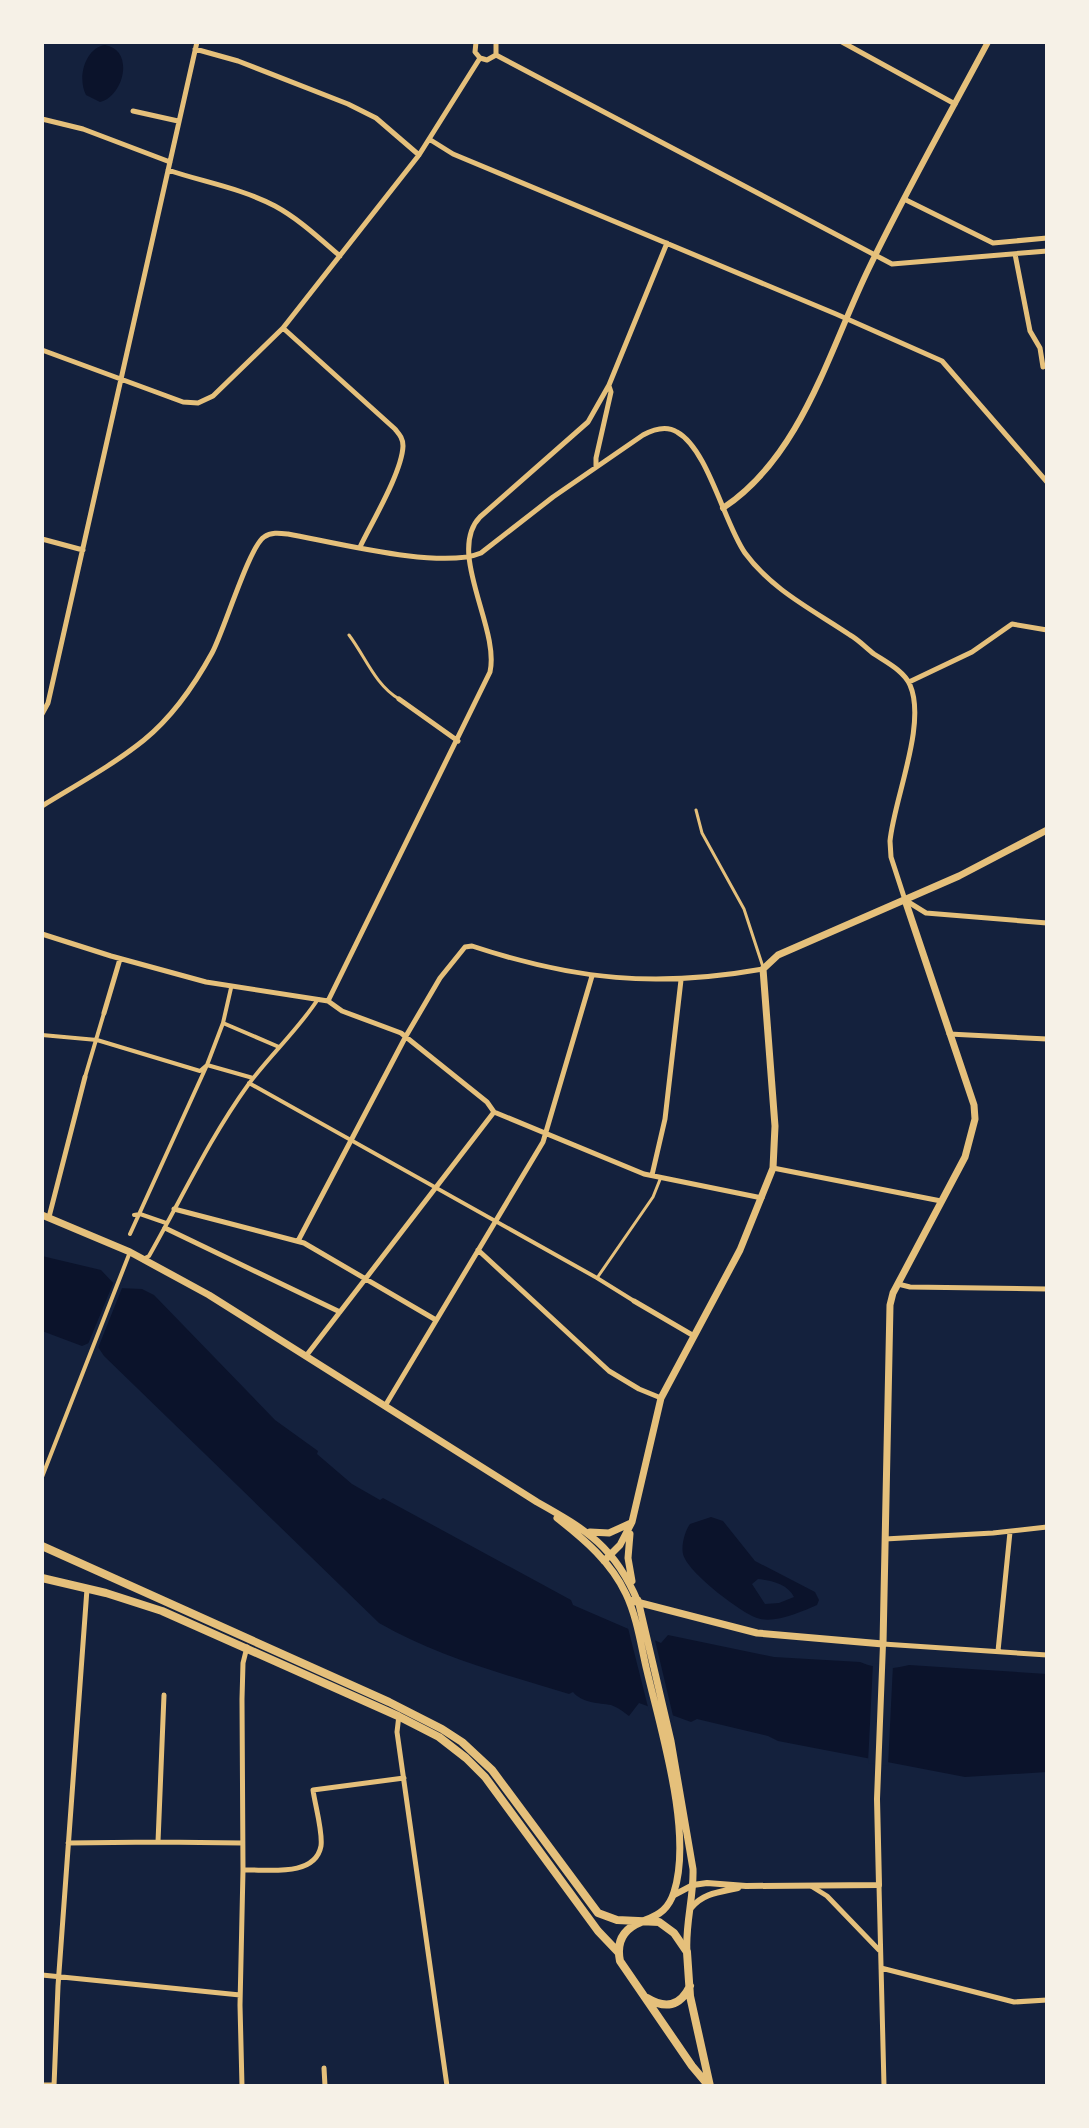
<svg xmlns="http://www.w3.org/2000/svg" width="1089" height="2128" font-family="'Exo 2',sans-serif">
  <style>
    .water { fill: #0b132b; fill-rule: evenodd }
    .pier { fill: #14213d }
    .lines { fill: none; stroke-linecap: round; stroke-linejoin: round }
    .service { stroke: #e5c07b; stroke-width: 3 }
    .pedestrian { stroke: #e5c07b; stroke-width: 4 }
    .minor { stroke: #e5c07b; stroke-width: 5 }
    .tertiary { stroke: #e5c07b; stroke-width: 6 }
    .secondary { stroke: #e5c07b; stroke-width: 7 }
    .trunk { stroke: #e5c07b; stroke-width: 8 }
  </style>
  <rect width="100%" height="100%" fill="#14213d"/>
  <!-- water -->
  <path class="water" d="M105,45C135,50 124,96 100,102L86,95C77,78 85,48 105,45Z
    M42,1256L101,1270L118,1288L142,1289L154,1295L275,1420L318,1451L317,1454L352,1484L380,1500L383,1498L571,1600L573,1605L661,1643L668,1635L774,1657L860,1662C877,1669 891,1670 909,1665L1047,1674V1772L965,1777L778,1741L768,1736L697,1719L691,1722L639,1703L629,1716C624,1712 617,1707 611,1705C599,1703 582,1703 573,1692L569,1694C504,1674 438,1657 379,1623L104,1356L98,1347L89,1343L82,1346L42,1331Z
    M711,1517L723,1521L755,1561L815,1592L819,1600L817,1605C801,1612 774,1624 757,1618C740,1612 687,1572 683,1554C681,1545 685,1531 690,1524ZM758,1579C771,1580 788,1584 794,1597L779,1603L765,1604L752,1584Z"/>
  <!-- pier -->
  <path class="pier" d="M115,1279L119,1284L124,1283L96,1353L90,1347L86,1349Z
    M627,1624L654,1636L674,1720L649,1711Z
    M873,1663L893,1665L888,1766L868,1763Z"/>
  <g class="lines">
    <!-- service -->
    <path class="service" d="M349,635C365,656 375,685 399,699
      M696,810L702,833L744,909L763,967
      M597,1278L653,1197L661,1177"/>
    <!-- pedestrian -->
    <path class="pedestrian" d="M223,1023L279,1047
      M42,1035L97,1040L200,1071L207,1065L253,1078
      M85,1077L104,1013
      M249,1083L597,1278L634,1301
      M134,1215L140,1214L166,1223
      M130,1234L207,1065L223,1023L231,988
      M145,1258L149,1256C182,1198 209,1139 248,1085C269,1056 298,1030 318,999
      M42,1477L130,1252"/>
    <!-- minor -->
    <path class="minor" d="M476,42L475,52L480,58
      M842,42L955,104
      M195,49L238,61L348,104L376,118L419,155
      M496,55L892,264L1047,251
      M496,55V42
      M480,58L487,60L496,55
      M133,111L178,121
      M42,119L83,129L170,162
      M429,139L453,154L836,314L942,361L1047,482
      M168,170C203,182 241,188 275,206C299,219 319,238 340,256
      M906,200L993,243L1047,238
      M1015,254L1030,331L1040,348L1043,367
      M283,328L395,429C399,434 403,438 403,446C402,472 372,522 360,547
      M42,350L183,402L198,403L213,396L283,328L419,155L480,58
      M596,467V458L611,392L609,386
      M42,539L83,550
      M909,682L972,652L1012,624L1047,630
      M399,699L458,741
      M42,714L48,703L197,42
      M42,806C76,785 113,765 144,740C171,718 195,684 212,653C224,631 249,547 264,537C271,532 279,533 288,534C333,542 441,570 481,553L553,497L643,435C654,429 666,425 677,432C708,449 724,523 745,553C772,590 813,610 850,635C859,640 866,648 874,654C886,662 904,671 910,685C927,724 894,799 890,841L891,857L905,900L926,913L1047,923
      M42,934L111,956L206,982L328,1001L342,1011L401,1033L487,1102L494,1112L644,1174L762,1198
      M328,1001L490,672C500,628 446,552 480,517L588,422L609,385L667,243
      M104,1013L120,959
      M949,1034L1047,1039
      M773,1168L941,1201
      M652,1175L665,1119L681,980
      M174,1209L304,1243L436,1320
      M49,1217L85,1077
      M165,1228L340,1312
      M298,1241L406,1036L440,978L465,947L472,946C575,980 656,988 763,969
      M478,1250L609,1371L639,1389L661,1398
      M898,1284L910,1287L1047,1289
      M634,1301L694,1336
      M306,1356L494,1112
      M385,1406L543,1142L592,976
      M885,1539L993,1533L1047,1527
      M883,1644L1047,1655
      M998,1651L1010,1532
      M164,1695L158,1842L242,1843
      M399,1715L397,1732L447,2086
      M68,1843L158,1842
      M243,1870C266,1869 315,1878 321,1846C323,1832 315,1805 313,1790L404,1778
      M879,1885L884,2086
      M811,1886L827,1896L879,1950
      M881,1968L1014,2002L1047,2000
      M42,1975L240,1995
      M324,2068L325,2086
      M42,2085H54
      M54,2086L58,1986L87,1589
      M242,2086L240,2005L243,1870L242,1699L243,1663L247,1647"/>
    <!-- tertiary -->
    <path class="tertiary" d="M723,508C802,456 829,350 869,268C906,191 948,117 988,42
      M674,1895L693,1885L707,1883L746,1886L879,1885L877,1799L883,1644
      M691,1908C703,1893 720,1892 738,1888"/>
    <!-- secondary -->
    <path class="secondary" d="M42,1215L130,1252L209,1295L537,1502C587,1530 615,1547 638,1602
      M557,1518C585,1540 611,1562 626,1594C637,1617 641,1646 647,1671C661,1731 693,1833 674,1892C669,1908 660,1915 645,1920
      M590,1532L609,1533L631,1523
      M630,1534L628,1558L632,1581
      M604,1561L620,1545L632,1522L661,1398L740,1250L773,1168L775,1126L763,969L778,955L959,876L1047,830
      M629,1600L757,1633L883,1644L890,1305L893,1293L965,1157L975,1119L974,1105L905,900
      M638,1600L671,1741L693,1869C694,1897 685,1924 687,1952"/>
    <!-- trunk -->
    <path class="trunk" d="M42,1546L389,1702L442,1729L462,1742L492,1770L598,1913L617,1920L659,1922L674,1933L687,1952L690,1996L710,2086
      M42,1578L106,1593L162,1611L398,1716L439,1737L466,1758L485,1777L598,1931L618,1952
      M641,1922C623,1929 616,1942 620,1961L692,2066L708,2085
      M647,1998C665,2009 680,2007 690,1986"/>
  </g>
  <!-- border -->
  <rect width="1089" height="2128" fill="none" stroke="#f6f1e7" stroke-width="88"/>
</svg>
